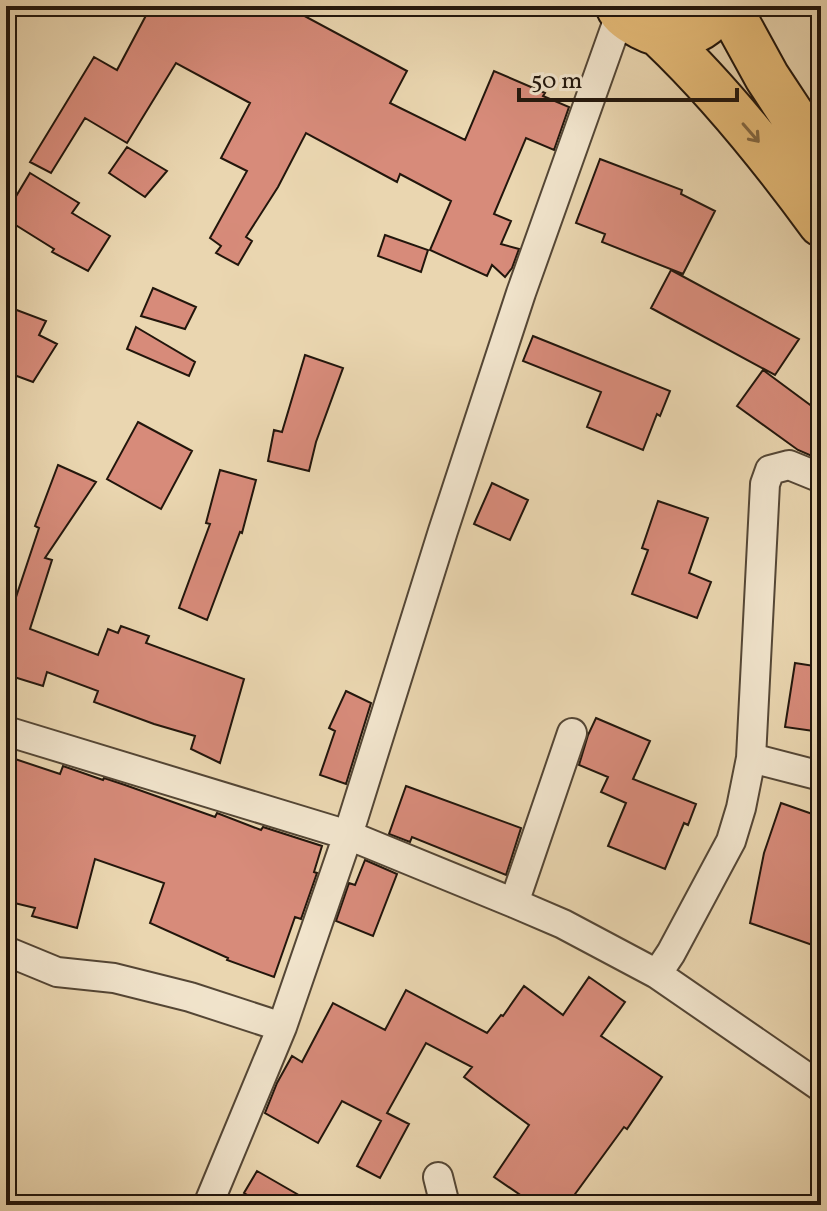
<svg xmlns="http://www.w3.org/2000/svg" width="827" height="1211" font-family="Vollkorn,serif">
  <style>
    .building { fill: #d78b7a; stroke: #22160c; stroke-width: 2 }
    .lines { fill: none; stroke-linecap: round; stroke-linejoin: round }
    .street-casing { stroke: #544635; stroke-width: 32 }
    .highway-casing { stroke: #22160c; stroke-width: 48 }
    .street { stroke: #f1e4cc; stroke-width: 28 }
    .highway { stroke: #e5bb78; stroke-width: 44 }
    .oneway { stroke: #846842 }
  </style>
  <rect width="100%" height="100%" fill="#ead6b0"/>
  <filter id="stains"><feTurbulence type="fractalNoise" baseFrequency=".0025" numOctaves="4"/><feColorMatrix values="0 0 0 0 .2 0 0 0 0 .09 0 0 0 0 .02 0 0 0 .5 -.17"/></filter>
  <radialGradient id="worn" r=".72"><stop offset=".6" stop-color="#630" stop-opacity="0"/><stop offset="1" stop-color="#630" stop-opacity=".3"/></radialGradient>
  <!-- building -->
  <path class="building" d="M151,6H286L407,71L390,103L465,140L494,71L545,93L543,96L569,107L554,150L526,138L494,214L511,221L501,244L519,249L512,268L505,277L492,265L487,276L430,250L451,201L400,174L397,182L306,133L278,187L246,237L252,241L238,265L216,253L221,246L210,238L247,171L221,158L250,103L176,63L127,143L85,118L51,173L30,162L94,57L117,70Z
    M127,147L167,171L145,197L109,173Z
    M600,159L682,190L681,194L715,211L683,274L602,242L605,234L576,223Z
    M30,173L79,203L72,213L110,236L88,271L52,252L54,249L6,219V213Z
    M385,235L428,250L421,272L378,256Z
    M671,270L799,339L775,375L651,308Z
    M153,288L196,307L185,329L141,316Z
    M6,306L46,321L39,335L57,344L33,382L6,372Z
    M136,327L195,362L189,376L127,349Z
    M533,336L670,391L660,416L657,414L643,450L587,427L601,392L523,361Z
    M305,355L343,368L316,442L309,471L268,461L274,430L282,432Z
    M763,370L821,413V460L798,450L737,406Z
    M138,422L192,451L161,509L107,479Z
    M58,465L96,482L45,558L52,560L30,629L98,655L108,629L118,633L121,626L149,636L146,643L244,679L220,763L191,749L195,736L154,724L94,702L98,691L47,672L43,686L14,677L11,687L6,686V620L8,621L39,528L35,526Z
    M220,470L256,480L242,533L240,532L207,620L179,608L210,524L206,523Z
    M492,483L528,500L510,540L474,524Z
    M658,501L708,518L689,573L711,582L697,618L632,594L648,550L642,548Z
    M795,663L821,667V732L785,727Z
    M346,691L371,703L346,784L320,775L335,731L329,728Z
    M596,718L650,741L633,779L696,804L688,825L684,823L665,869L608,846L626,803L601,792L608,777L579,765L588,735Z
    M6,756L60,774L63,766L103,780L104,778L125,785L215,817L217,813L261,830L263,827L322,846L314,872L317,873L301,919L295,917L274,977L227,960L228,958L150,923L164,883L95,859L77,928L32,916L35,908L6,901Z
    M406,786L521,828L506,875L412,837L410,842L389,834Z
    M781,803L821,817V948L750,923L764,853Z
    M365,860L397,874L373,936L336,921L349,883L355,885Z
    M589,977L625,1002L601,1036L662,1077L627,1129L624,1127L567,1205H535L494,1177L529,1125L464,1077L472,1067L426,1043L387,1113L409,1124L380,1178L357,1166L381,1121L342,1101L318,1143L265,1113L277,1083L292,1056L302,1062L333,1003L385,1030L406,990L487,1033L501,1015L503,1016L524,986L563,1015Z
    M257,1171L316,1205H264L244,1193Z"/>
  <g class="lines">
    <defs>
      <path id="street" d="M6,731L348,835L514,903L563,924L657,974L821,1087
        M751,758L821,776
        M514,903L572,733
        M6,951L57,972L114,978L190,997L282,1027
        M657,974L671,953L731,841L741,808L751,758L765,484L770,470L789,465L821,478
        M438,1177L445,1205
        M208,1205L282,1027L348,835L443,531L521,293L621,12"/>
      <path id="highway" d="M618,6C622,16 633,22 642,27C672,43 703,35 721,6
        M728,6L767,77L821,159
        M660,35C720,92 772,157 821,224"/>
    </defs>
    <!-- street casing -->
    <use href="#street" class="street-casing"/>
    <!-- highway casing -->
    <use href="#highway" class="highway-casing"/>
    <!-- street -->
    <use href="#street" class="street"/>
    <!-- highway -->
    <use href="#highway" class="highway"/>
  </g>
  <!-- one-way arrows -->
  <defs><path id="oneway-shaft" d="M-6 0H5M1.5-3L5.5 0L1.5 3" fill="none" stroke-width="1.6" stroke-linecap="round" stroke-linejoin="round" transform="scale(2)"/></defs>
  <use class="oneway" href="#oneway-shaft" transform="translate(751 133) rotate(49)"/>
  <!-- margin -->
  <rect width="827" height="1211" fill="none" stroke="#ead6b0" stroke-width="32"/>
  <rect x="8" y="8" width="811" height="1195" fill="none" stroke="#22160c" stroke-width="4"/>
  <rect x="16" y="16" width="795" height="1179" fill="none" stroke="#22160c" stroke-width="2"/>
  <!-- scale -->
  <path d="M519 88v12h218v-12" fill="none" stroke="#22160c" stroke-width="4"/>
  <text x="531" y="88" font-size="24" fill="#22160c" stroke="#f1e4cc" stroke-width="6" paint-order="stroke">50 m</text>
  <rect width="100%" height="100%" filter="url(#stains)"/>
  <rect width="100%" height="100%" fill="url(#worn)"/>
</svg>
